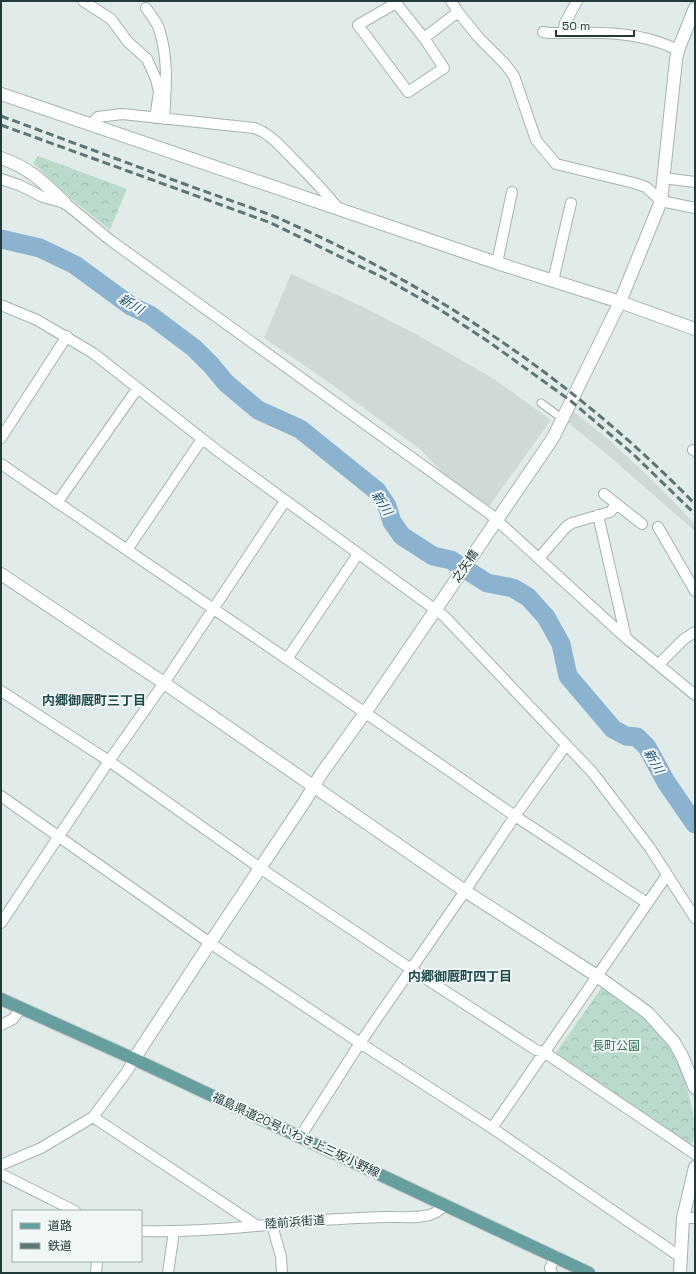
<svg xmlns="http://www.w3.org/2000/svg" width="696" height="1274" font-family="'Space Grotesk','Noto Sans JP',sans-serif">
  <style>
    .built { fill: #cfdad8 }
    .forest { fill: url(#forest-crowns) }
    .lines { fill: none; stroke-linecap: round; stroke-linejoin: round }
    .river { stroke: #8bb2ce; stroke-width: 19 }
    .pedestrian-casing { stroke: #a4b3b1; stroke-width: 9 }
    .minor-casing { stroke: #a4b3b1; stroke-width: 12 }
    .tertiary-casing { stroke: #a4b3b1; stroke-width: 14 }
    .primary-casing { stroke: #c1c8c8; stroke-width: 14 }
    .pedestrian { stroke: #fff; stroke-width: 7 }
    .minor { stroke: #fff; stroke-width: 10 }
    .tertiary { stroke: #fff; stroke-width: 12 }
    .primary { stroke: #679f9f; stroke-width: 12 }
    .rail { stroke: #5c7676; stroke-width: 3; stroke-dasharray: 8 4; stroke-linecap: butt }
    .labels { text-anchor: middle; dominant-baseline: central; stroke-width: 4; stroke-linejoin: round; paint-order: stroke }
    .street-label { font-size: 12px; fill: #223b3a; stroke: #f1f7f6 }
    .park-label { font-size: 12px; fill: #2e7058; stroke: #f1f7f6 }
    .water-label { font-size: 13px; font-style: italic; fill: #1f5074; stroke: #f1f7f6 }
    .neighbourhood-label { font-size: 13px; font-weight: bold; fill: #1f4b4c; stroke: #f1f7f6 }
  </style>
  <defs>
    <pattern id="forest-crowns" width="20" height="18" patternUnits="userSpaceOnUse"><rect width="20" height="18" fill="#badbcc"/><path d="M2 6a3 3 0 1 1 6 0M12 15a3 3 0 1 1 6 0" fill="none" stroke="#a0bdb0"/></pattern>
  </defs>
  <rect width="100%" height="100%" fill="#e1ebe9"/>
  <!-- built -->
  <path class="built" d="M291,274L359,305L414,333L494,379L551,420L488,508L457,488L421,450L330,383L264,338Z
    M573,411L608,439L649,477L695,524V531L603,451L567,422Z"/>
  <!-- forest -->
  <path class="forest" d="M38,156L127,189L110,230L70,198L33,163Z
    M602,987C625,1003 651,1019 668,1043C679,1059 686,1081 690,1100C694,1115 696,1127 693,1142L688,1144L555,1054Z"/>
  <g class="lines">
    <!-- river -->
    <path class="river" d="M1,239L40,248L75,265L131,306L150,315L194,348L211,365L226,383L258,410L300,429L377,491L387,506L392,522L402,536L433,556L451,560L487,583L513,588L528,597L546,617L561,644L568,676L613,729L626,736L637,737L647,747L666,782L695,824"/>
    <defs>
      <path id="pedestrian" d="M541,403L556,414"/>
      <path id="minor" d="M83,1L111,19L128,42L147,59L156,79L159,92L155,118
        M451,1L458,12L479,38L505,64L514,76L536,140L556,164L634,183L646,187L661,201L695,208
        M146,8C150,14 155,20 158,26C169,56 166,88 164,119
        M543,32L549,33C585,33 623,30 658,42C665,44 671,47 678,50
        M563,33L565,23L577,1
        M424,38L396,3L358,25L408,92L444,68L424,38L458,12
        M90,125L98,117L122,114L254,128C270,133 282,148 293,159C309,175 324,191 338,208
        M663,178L695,182
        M1,179L19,185L43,197L65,203L110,240L490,514L626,638L695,695
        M497,263L512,192
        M553,281L571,203
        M1,305L37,320L93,353L219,452L444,616L593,773L650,848L695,918
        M1,438L67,336
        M693,450L695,451
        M1,464L287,659L515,816L647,903
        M604,494L642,524
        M57,503L137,389
        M598,515L626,638
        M658,527L695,591
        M127,550L202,439
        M539,558L566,527L572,523L610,512L617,504
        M287,659L358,554
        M659,664L684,639L695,632
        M1,691L109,761L260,868L411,969L536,1050L544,1052L695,1154
        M1,796L210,943L360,1043L492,1128L682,1258
        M1,923L109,761L164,683L285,501
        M1,1025L13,1019L20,1009
        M93,1117L256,1225
        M492,1128L667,875
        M300,1137L360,1043L465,891L515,816L566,745
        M1,1165L41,1148L93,1117L128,1070L134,1059
        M1,1174L75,1211
        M683,1218H695
        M272,1225L281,1257L282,1273
        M141,1231C201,1233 261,1225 321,1220C344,1219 368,1217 391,1217C402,1217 414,1218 424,1216C434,1215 438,1211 445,1205
        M96,1273L97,1261
        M168,1273L174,1231
        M552,1273L550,1268L556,1256"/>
      <path id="tertiary" d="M1,94L497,263L620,302L695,329
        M1,158C30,168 43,182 65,203
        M1,574L164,683L465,891L597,976L626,997L648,1013L674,1042L682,1056L695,1088
        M134,1059L210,943L305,801L321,774L365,713L553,438L620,302L661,201L676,60L678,50L695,8
        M680,1273L683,1218L695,1167"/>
      <path id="primary" d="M1,999L134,1059L589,1273"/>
    </defs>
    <!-- pedestrian casing -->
    <use href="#pedestrian" class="pedestrian-casing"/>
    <!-- minor casing -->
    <use href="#minor" class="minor-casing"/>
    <!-- tertiary casing -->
    <use href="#tertiary" class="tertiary-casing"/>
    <!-- primary casing -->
    <use href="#primary" class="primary-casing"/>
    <!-- pedestrian -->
    <use href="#pedestrian" class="pedestrian"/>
    <!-- minor -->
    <use href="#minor" class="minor"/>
    <!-- tertiary -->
    <use href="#tertiary" class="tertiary"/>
    <!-- primary -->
    <use href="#primary" class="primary"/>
    <!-- rail -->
    <path class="rail" d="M1,116C63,139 125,162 187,185C217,196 248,206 278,218C433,285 577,383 695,504
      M1,125L271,223L384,278L439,309L489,342L571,401L633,454L695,514"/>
  </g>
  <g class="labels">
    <!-- street labels -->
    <g class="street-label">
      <text transform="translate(465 566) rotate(-56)">之矢橋</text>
      <text transform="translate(296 1135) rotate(25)">福島県道20号いわき上三坂小野線</text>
      <text transform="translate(295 1222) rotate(-4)">陸前浜街道</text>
    </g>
    <!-- park labels -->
    <g class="park-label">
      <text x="616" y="1046">長町公園</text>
    </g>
    <!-- water labels -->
    <g class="water-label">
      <text transform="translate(131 304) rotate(31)">新川</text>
      <text transform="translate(382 503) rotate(57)">新川</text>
      <text transform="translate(654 761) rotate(60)">新川</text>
    </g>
    <!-- neighbourhood labels -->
    <g class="neighbourhood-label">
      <text x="94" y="700">内郷御厩町三丁目</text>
      <text x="460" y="976">内郷御厩町四丁目</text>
    </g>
  </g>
  <!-- border -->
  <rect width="696" height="1274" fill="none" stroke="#223b3a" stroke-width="4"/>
  <!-- legend -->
  <rect x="12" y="1210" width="130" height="52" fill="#f1f7f6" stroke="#9eacab"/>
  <rect x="20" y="1223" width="20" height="6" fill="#679f9f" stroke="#9eacab"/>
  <text x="48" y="1230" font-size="12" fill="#223b3a">道路</text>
  <rect x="20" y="1243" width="20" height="6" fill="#5c7676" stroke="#9eacab"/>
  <text x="48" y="1250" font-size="12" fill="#223b3a">鉄道</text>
  <!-- scale -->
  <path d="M556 30v6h78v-6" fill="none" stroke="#223b3a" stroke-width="2"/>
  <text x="562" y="30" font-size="12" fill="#223b3a" stroke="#f1f7f6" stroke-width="3" paint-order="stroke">50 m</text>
</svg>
